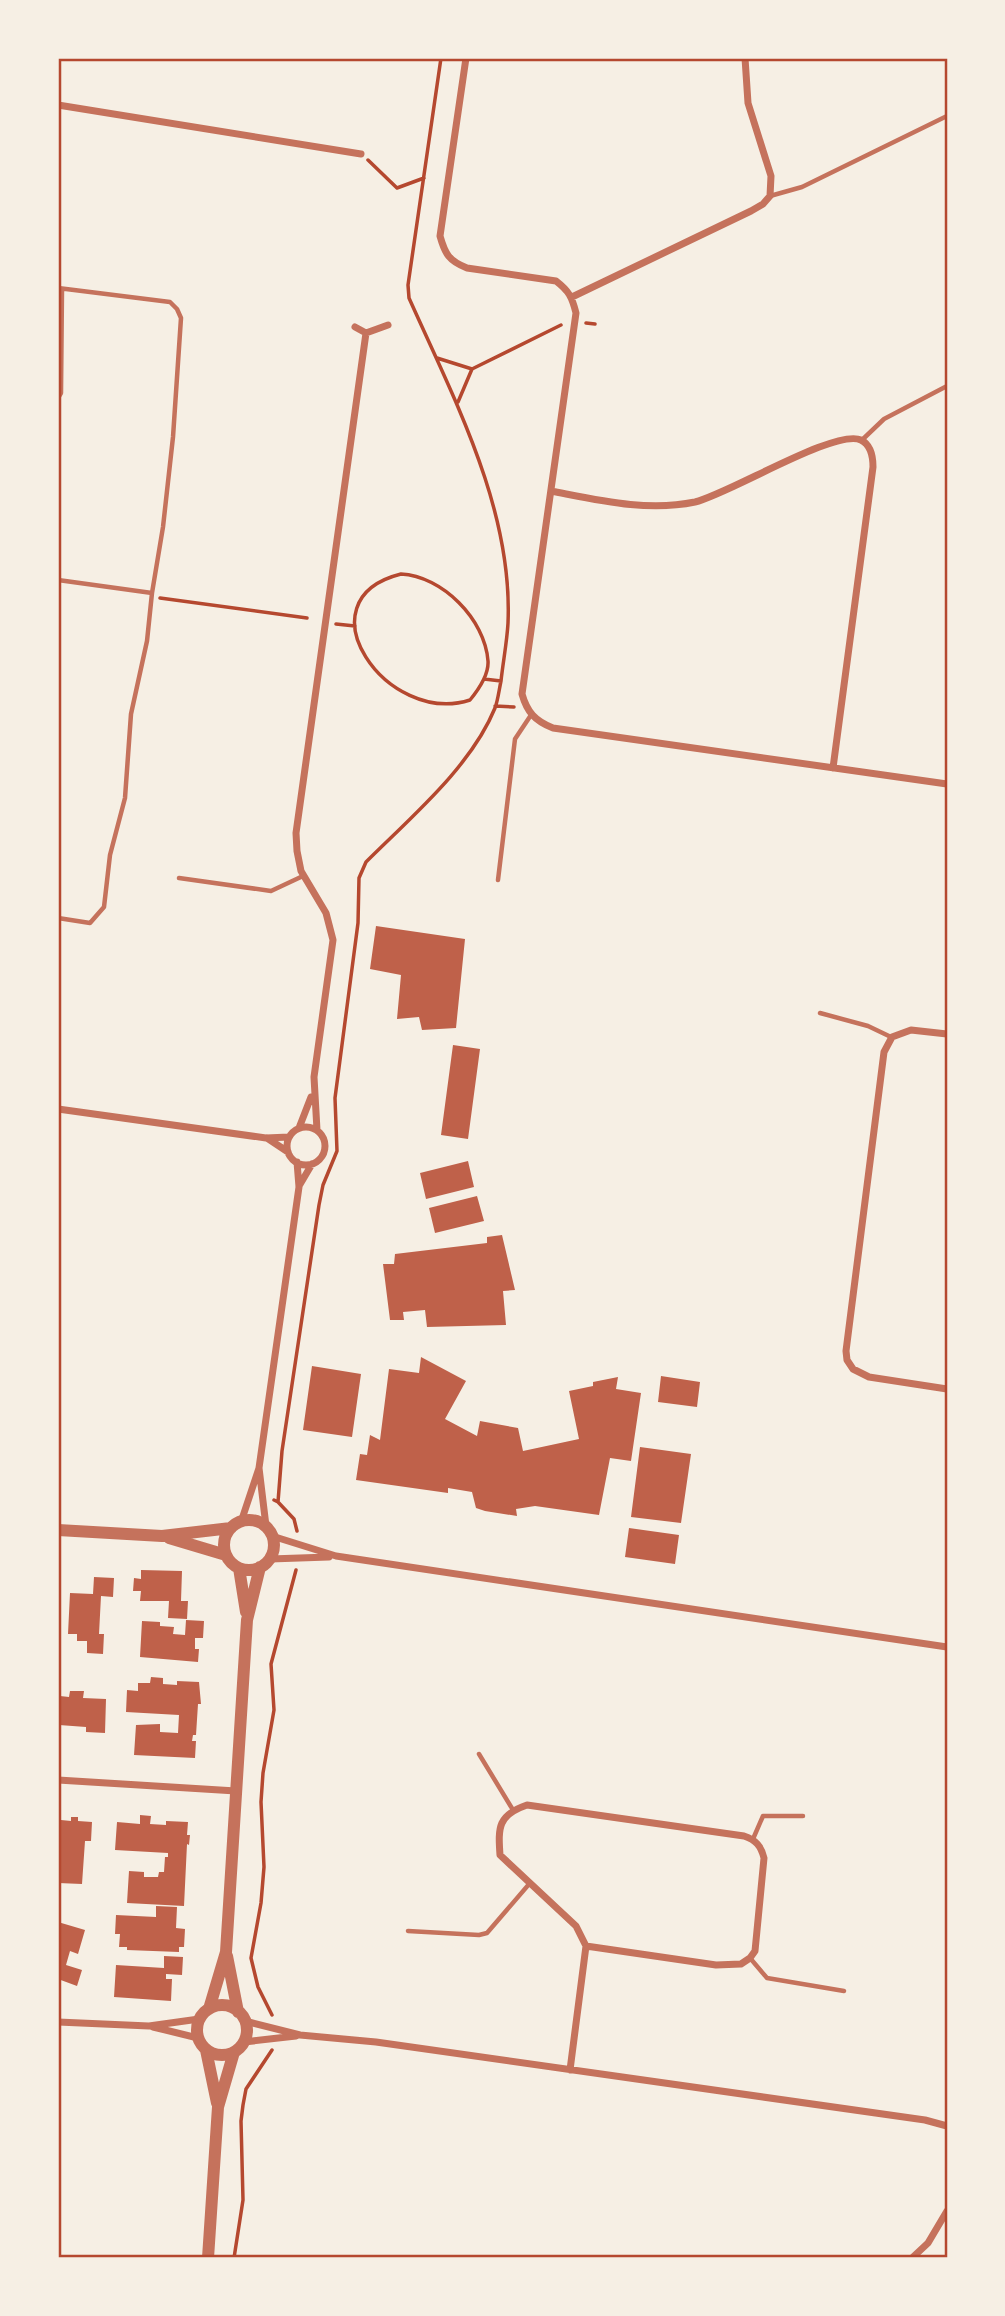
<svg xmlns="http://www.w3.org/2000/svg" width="1005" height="2316" font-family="'Crimson Pro',serif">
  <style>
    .building { fill: #bf614a }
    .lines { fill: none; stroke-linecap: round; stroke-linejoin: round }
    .path { stroke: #b5482f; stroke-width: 3.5 }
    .service { stroke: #c5725c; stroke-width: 4.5 }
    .minor { stroke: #c5725c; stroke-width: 7 }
    .tertiary { stroke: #c5725c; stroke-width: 12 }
    .neatline { fill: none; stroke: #b5482f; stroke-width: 2.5 }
  </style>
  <rect width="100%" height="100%" fill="#f6efe4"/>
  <!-- building -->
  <path class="building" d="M376,926L465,939L456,1028L422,1030L419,1017L397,1019L401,975L370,969Z
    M453,1045L480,1049L468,1139L441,1135Z
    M468,1161L474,1187L426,1199L420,1173Z
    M477,1196L484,1221L435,1233L429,1208Z
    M502,1235L515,1290L503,1291L506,1325L427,1327L425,1310L403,1312L404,1320H390L383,1264H394L395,1254L487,1243V1237Z
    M421,1357L466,1381L445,1419L477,1436L480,1421L518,1428L523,1451L579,1439L569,1391L593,1386V1382L618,1377L616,1389L641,1393L631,1461L610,1458L599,1515L535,1506L516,1509L517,1516L485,1511L476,1508L472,1492L448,1488V1493L356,1480L360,1454L367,1455L370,1435L380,1440L389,1369L419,1373Z
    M312,1366L361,1374L352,1437L303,1430Z
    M661,1376L700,1382L697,1407L658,1402Z
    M640,1447L691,1454L681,1523L631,1517Z
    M629,1528L679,1535L675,1564L625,1557Z
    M141,1570L182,1571L181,1601H188L187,1619L168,1618L169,1601H140L141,1591H133L134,1578L141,1579Z
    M94,1577L114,1578L113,1597L101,1596L99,1634H104L103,1654L87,1653V1641H77V1634H68L70,1593L93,1594Z
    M186,1620L204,1621L203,1638H195V1649H199L198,1662L140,1657L142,1621L160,1622V1626L174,1627L173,1634L185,1635Z
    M151,1677L163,1678V1684L177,1685V1681L199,1682L201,1704H198L196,1735H193L192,1741H196L195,1758L134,1755L136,1725L160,1724V1732L178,1733L179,1715L126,1712L127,1690L138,1691V1683H150Z
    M70,1691H84L83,1698L106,1699L105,1733L86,1732V1727L59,1725L60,1696L69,1697Z
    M140,1815L151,1816L150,1824L166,1825V1821L188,1822L187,1835H190L189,1845L187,1844L184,1906L127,1903L129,1871L144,1872V1877H158L159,1872H164L165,1857H168V1853L115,1850L117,1822L140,1824Z
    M71,1817H78V1821L92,1822L91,1841H85L82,1884L58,1883L61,1820L71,1821Z
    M156,1906L177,1907L176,1928L185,1929L184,1947H179V1952L127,1950V1947H119L120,1934H115L116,1915L156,1917Z
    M58,1922L85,1930L78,1954L70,1951L66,1965L82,1970L77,1986L58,1979Z
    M164,1956L183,1957L182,1975L166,1974V1979H172L171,2001L114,1997L116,1965L164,1968Z"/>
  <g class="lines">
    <!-- path -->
    <path class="path" d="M441,58L408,285L409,298C454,399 513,509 508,623C507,642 503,662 501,681
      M368,160L397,188L424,178
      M586,323L595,324
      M437,358L472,369L561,325
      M458,402L472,369
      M401,574C442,576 485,619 488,661C489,675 479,689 470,700C387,727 298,600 401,574Z
      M160,598L307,618
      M336,624L355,626
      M495,706L514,707
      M274,1500L278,1502L282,1451L319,1205L323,1185L337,1151L335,1098L358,923L359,878L366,862C410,818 471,767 495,708C498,700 499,690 501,681L484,679
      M278,1502L294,1519L297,1531
      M272,2015L258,1987L251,1958L261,1903L264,1867L261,1802L263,1773L274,1710L271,1664L296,1570
      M234,2258L243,2200L241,2121L243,2105L246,2089L272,2050"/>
    <!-- service -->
    <path class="service" d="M770,196L802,187L947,116
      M58,288L170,302L177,309L181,318L173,437L163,527L152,593L147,641L131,714L125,798L110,855L104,907L90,923L58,918
      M58,398L61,393L62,289
      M862,440L884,419L947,386
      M58,580L152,593
      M179,878L271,891L303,876
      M498,880L515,739L531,715
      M820,1013L868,1026L891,1037
      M479,1754L513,1810
      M753,1839L763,1816H803
      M408,1931L479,1935L487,1933L530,1883
      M750,1958L767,1978L844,1991"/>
    <!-- minor -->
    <path class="minor" d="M466,58L440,236C445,254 449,261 467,268L556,281C569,291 572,297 576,313L522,694C527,712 535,721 553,728L947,784
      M58,105L361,154
      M572,297L751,211L763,204L770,196L771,176L748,103L745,58
      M355,327L366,333L388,325
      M551,491C598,500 647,512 695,502C729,494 836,428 861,440C871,445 873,457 873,467L833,768
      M947,1034L911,1030L892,1037L884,1052L846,1351L847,1360L853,1369L869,1377L947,1389
      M58,1109L266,1138L289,1137
      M287 1146a19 19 0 1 1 38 0a19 19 0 1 1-38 0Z
      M299,1128L311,1097
      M317,1130L314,1077L333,940L326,913L301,871L297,851L296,833L366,333
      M267,1138L288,1152
      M299,1186L312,1164
      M259,1468L266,1526
      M241,1522L259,1468L299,1187L297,1162
      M272,1536L336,1556L947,1647
      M270,1559L329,1557
      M58,1780L236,1791
      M245,2021L300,2035L376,2042L925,2120L947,2126
      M58,2022L149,2026L199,2019
      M153,2027L198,2038
      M244,2042L296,2036
      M570,2070L586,1946L576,1926L500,1855C498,1827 498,1815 527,1805L744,1836C756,1840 761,1846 764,1858L755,1951L750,1958L741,1964L716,1965L586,1946
      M912,2258L928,2243L947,2211"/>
    <!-- tertiary -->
    <path class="tertiary" d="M224 1545a25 25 0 1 1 50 0a25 25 0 1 1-50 0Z
      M58,1530L162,1536L231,1528
      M169,1538L226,1555
      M239,1568L246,1612
      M227,1956L238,2012
      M197 2030a25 25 0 1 1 50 0a25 25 0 1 1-50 0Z
      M209,2009L226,1952L247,1620L260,1567
      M206,2050L217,2103
      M208,2258L218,2107L234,2052"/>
  </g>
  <!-- border -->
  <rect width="1005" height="2316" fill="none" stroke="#f6efe4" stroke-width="119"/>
  <rect x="60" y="60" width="886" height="2196" class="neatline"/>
</svg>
